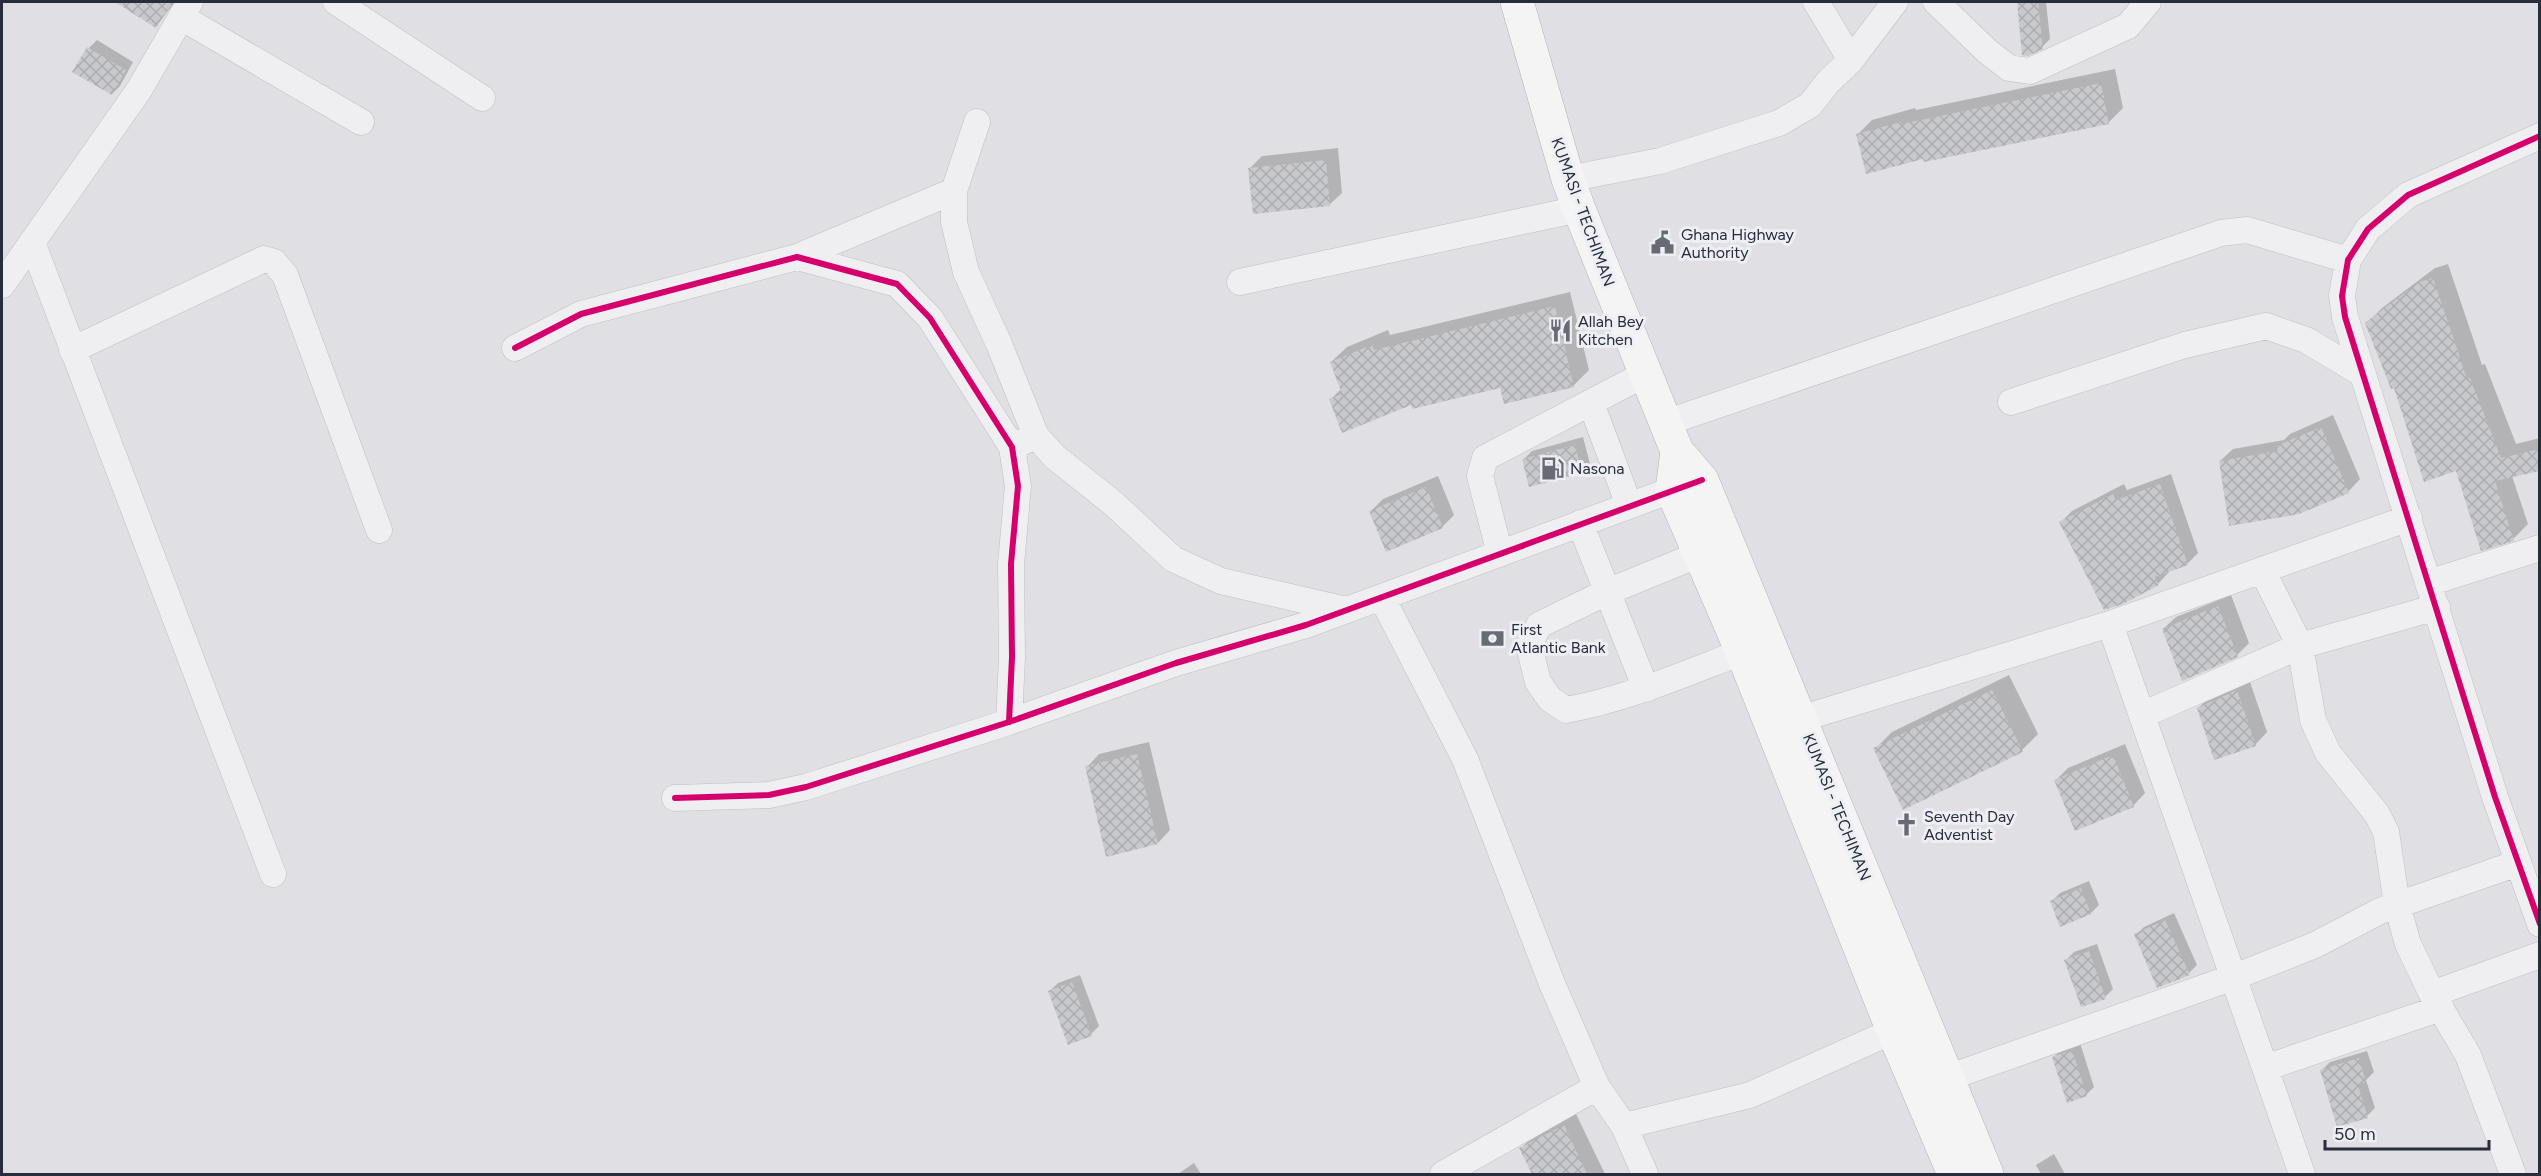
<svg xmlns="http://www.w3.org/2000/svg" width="2541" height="1176" font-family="Figtree,sans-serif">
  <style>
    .shadow { fill: #0003 }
    .building { fill: url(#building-cross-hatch) }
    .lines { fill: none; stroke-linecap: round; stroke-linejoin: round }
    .minor-casing { stroke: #bebec2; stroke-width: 27 }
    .highway-casing { stroke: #b3b3b8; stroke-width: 34 }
    .minor { stroke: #efeff1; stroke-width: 26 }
    .highway { stroke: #f4f4f5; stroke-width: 33 }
    .cycleway-casing { stroke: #edeff4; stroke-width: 10 }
    .cycleway { stroke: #d6006c; stroke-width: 6 }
    .labels { text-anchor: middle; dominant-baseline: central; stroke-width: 6; stroke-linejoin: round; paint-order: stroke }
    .street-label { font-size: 16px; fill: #282c3b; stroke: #edeff4 }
    .poi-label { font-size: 16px; fill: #282c3b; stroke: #edeff4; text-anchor: start }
  </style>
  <defs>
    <pattern id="building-cross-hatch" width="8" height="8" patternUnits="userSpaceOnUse" patternTransform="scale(1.5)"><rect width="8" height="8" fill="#c8c9cc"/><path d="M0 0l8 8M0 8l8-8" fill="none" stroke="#acadb0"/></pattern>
  </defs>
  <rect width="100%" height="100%" fill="#e0e0e4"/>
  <!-- shadow -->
  <path class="shadow" d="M118,2H175L156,26Z
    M2018,2H2046L2050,39L2042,47L2024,53Z
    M97,40L133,62L120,86L112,94L89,48Z
    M2115,69L2123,108L2108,123L1924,157L1857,135L1872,120L1915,108L1916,110Z
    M1338,148L1342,193L1329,205L1250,168L1262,156Z
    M2448,264L2482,365L2485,364L2516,444L2540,438V470L2512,476L2528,524L2513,539L2457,469L2395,387L2367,323L2382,308L2435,268Z
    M1570,292L1589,370L1574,385L1501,386L1412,403L1330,400L1342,388L1331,362L1347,347L1388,330L1390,335Z
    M2333,415L2360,479L2348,492L2220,461L2233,449L2284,440L2290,434Z
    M1583,437L1590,464L1582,472L1524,459L1532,451Z
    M2171,474L2198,553L2187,564L2168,570L2169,572L2158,584L2061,522L2072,511L2124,484L2127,490Z
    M1438,476L1454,515L1442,527L1371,511L1383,499Z
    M2231,595L2249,643L2237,655L2163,629L2176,617Z
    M2009,675L2038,734L2022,750L1875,749L1892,732Z
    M2249,679L2267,732L2255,745L2198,708L2211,696Z
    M1149,742L1170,830L1158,843L1087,767L1099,754Z
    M2125,744L2145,793L2133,806L2056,780L2068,768Z
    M2089,881L2099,905L2091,913L2061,925L2052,901L2060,893Z
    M2174,913L2197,965L2189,973L2136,935L2144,927Z
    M2097,944L2113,989L2105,997L2066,960L2074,952Z
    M1080,975L1099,1026L1091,1034L1050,991L1058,983Z
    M2080,1043L2094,1087L2086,1095L2054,1057L2062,1049Z
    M2367,1051L2374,1072L2366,1080L2375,1108L2367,1116L2322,1070L2330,1062Z
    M1576,1114L1605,1174H1534L1521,1148L1533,1136Z
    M2054,1154L2065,1174H2041L2036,1165Z
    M1194,1163L1201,1174H1178Z"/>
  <!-- building -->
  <path class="building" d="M115,2H173L156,28Z
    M2017,2H2038L2043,49L2028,56L2022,55Z
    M87,47L126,70L112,95L72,72Z
    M2101,83L2109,124L1924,162L1923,159L1866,174L1856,134L1901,122V124Z
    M1326,160L1330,206L1253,214L1248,168Z
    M2433,278L2467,379L2470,378L2501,458L2540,449V471L2495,481L2514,541L2481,551L2456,471L2424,482L2394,388L2391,389L2365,323L2419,282Z
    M1555,306L1574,387L1504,404L1500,388L1412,409L1411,405L1342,433L1329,399L1342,394L1330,362L1372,345L1374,350Z
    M2321,427L2349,493L2299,514L2229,526L2219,461L2278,451L2276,446Z
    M1575,445L1582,473L1529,487L1522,459Z
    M2160,484L2188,565L2155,577L2159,585L2123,604L2104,610L2059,522L2113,494L2116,500Z
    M1426,487L1443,528L1386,552L1369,511Z
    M2218,606L2238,657L2182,681L2162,629Z
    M1992,690L2023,752L1903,810L1873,748Z
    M2237,690L2256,746L2214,760L2197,708Z
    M1137,754L1158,844L1106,857L1085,766Z
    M2113,755L2134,807L2075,831L2054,780Z
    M2081,888L2091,914L2060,927L2050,901Z
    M2165,920L2190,975L2157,988L2134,934Z
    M2089,951L2106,999L2081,1007L2064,960Z
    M1072,982L1092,1036L1068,1045L1048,991Z
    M2072,1050L2087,1096L2067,1103L2052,1057Z
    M2359,1058L2366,1082L2358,1085L2368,1118L2337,1127L2320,1070Z
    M1564,1125L1587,1174H1532L1519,1148Z"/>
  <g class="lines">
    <defs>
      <path id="minor" d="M336,2L482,98
        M1816,2L1851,60
        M1936,2L1987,51L2009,68L2030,71L2128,26L2148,2
        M181,17L361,122
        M977,122L954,191V222L966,272L999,344L1036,436
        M2540,136L2408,195L2368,229L2348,260L2342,296L2345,317L2495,797L2540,924
        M1568,179L1660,161L1779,123L1810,105L1828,82L1851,60L1895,2
        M32,242L273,874
        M797,257L954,191
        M1240,282L1579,209
        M2,285L139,90L190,2
        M515,348L581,314L797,257L897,284L930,318L1012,447L1018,486L1011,564L1012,657L1009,722
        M72,350L264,259L274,262L285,275L379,530
        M2011,402L2185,345L2266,326L2306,340L2363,374
        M1591,403L1629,505
        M1665,423L2221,233L2247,230L2348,260
        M1012,447L1036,436L1055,457L1114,504L1173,559L1221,581L1346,610
        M1580,523L1646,689
        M1500,554L1480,476L1485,458L1645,374
        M1700,554L1607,592L1539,625L1529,646L1538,682L1550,699L1566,710C1627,699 1684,674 1742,652
        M2262,570L2300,646L2313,720L2328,753L2377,814L2386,832L2397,905L2408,944L2432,994L2468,1055L2513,1174
        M2428,583L2540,548
        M1382,598L1465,759L1553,986L1597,1087L1624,1126L1645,1174
        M2110,624L2302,1174
        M2142,715L2300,646L2437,607
        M1800,719L2110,624L2409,518
        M675,798L769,795L806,787L1009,722L1176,663L1306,625L1688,484
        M2432,994L2540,955
        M2265,1068L2441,1008
        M1947,1078L2234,977L2315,945L2380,911L2518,863
        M1624,1126L1750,1095L1893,1031
        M1443,1174L1597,1087"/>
      <path id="highway" d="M1517,2L1568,179L1579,209L1677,451L1702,480L1987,1174
        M1677,451L1672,490L1742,652L1893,1031L1954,1174"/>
    </defs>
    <!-- minor casing -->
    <use href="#minor" class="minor-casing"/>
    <!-- highway casing -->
    <use href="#highway" class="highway-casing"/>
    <!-- minor -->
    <use href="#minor" class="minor"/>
    <!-- highway -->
    <use href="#highway" class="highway"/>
    <defs>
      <path id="cycleway" d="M2540,136L2408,195L2368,229L2348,260L2342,296L2345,317L2495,797L2540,924
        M515,348L581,314L797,257L897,284L930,318L1012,447L1018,486L1011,564L1012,657L1009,722
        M675,798L769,795L806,787L1009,722L1176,663L1306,625L1702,480"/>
    </defs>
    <!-- cycleway casing -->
    <use href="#cycleway" class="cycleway-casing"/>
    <!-- cycleway -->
    <use href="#cycleway" class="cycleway"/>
  </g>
  <!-- icons -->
  <defs>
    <symbol id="civic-bare" viewBox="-9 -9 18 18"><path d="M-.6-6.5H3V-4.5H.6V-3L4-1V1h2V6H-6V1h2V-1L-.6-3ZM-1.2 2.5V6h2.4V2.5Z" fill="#686b76" stroke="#edeff4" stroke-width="2.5" paint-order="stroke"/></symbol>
    <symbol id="restaurant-bare" viewBox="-9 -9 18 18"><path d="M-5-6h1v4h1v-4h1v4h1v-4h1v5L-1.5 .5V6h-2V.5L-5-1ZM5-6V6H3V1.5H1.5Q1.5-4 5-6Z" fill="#686b76" stroke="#edeff4" stroke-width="2.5" paint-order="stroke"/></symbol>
    <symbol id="fuel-bare" viewBox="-9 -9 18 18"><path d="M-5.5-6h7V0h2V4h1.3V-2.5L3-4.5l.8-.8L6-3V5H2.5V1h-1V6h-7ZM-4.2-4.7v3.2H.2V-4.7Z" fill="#686b76" stroke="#edeff4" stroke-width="2.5" paint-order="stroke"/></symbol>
    <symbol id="bank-bare" viewBox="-9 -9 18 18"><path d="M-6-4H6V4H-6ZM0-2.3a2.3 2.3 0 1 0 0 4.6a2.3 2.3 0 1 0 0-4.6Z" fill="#686b76" stroke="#edeff4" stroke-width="2.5" paint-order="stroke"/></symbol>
    <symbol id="church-bare" viewBox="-9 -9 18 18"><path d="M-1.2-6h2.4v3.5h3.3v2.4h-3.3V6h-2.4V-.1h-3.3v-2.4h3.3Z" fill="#686b76" stroke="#edeff4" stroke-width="2.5" paint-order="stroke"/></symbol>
  </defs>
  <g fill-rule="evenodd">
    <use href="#civic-bare" x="1646" y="226" width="33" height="33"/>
    <use href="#restaurant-bare" x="1544" y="314" width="33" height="33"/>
    <use href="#fuel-bare" x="1536" y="452" width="33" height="33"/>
    <use href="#bank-bare" x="1476" y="622" width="33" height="33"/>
    <use href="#church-bare" x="1890" y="808" width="33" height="33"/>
  </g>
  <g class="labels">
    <!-- street labels -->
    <g class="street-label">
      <text transform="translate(1583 212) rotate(70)">KUMASI - TECHIMAN</text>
      <text transform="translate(1837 807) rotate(68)">KUMASI - TECHIMAN</text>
    </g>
    <!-- poi labels -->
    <g class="poi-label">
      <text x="1681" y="234">Ghana Highway<tspan x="1681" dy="18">Authority</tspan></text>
      <text x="1578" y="321">Allah Bey<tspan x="1578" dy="18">Kitchen</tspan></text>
      <text x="1570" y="468">Nasona</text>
      <text x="1511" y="629">First<tspan x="1511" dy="18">Atlantic Bank</tspan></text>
      <text x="1924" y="816">Seventh Day<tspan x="1924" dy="18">Adventist</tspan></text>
    </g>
  </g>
  <!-- border -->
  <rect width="2541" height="1176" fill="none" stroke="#282c3b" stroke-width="6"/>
  <!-- scale -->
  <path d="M2325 1140v9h164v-9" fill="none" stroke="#282c3b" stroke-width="3"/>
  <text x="2334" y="1140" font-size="18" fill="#282c3b" stroke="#edeff4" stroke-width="4.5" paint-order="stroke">50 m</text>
</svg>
